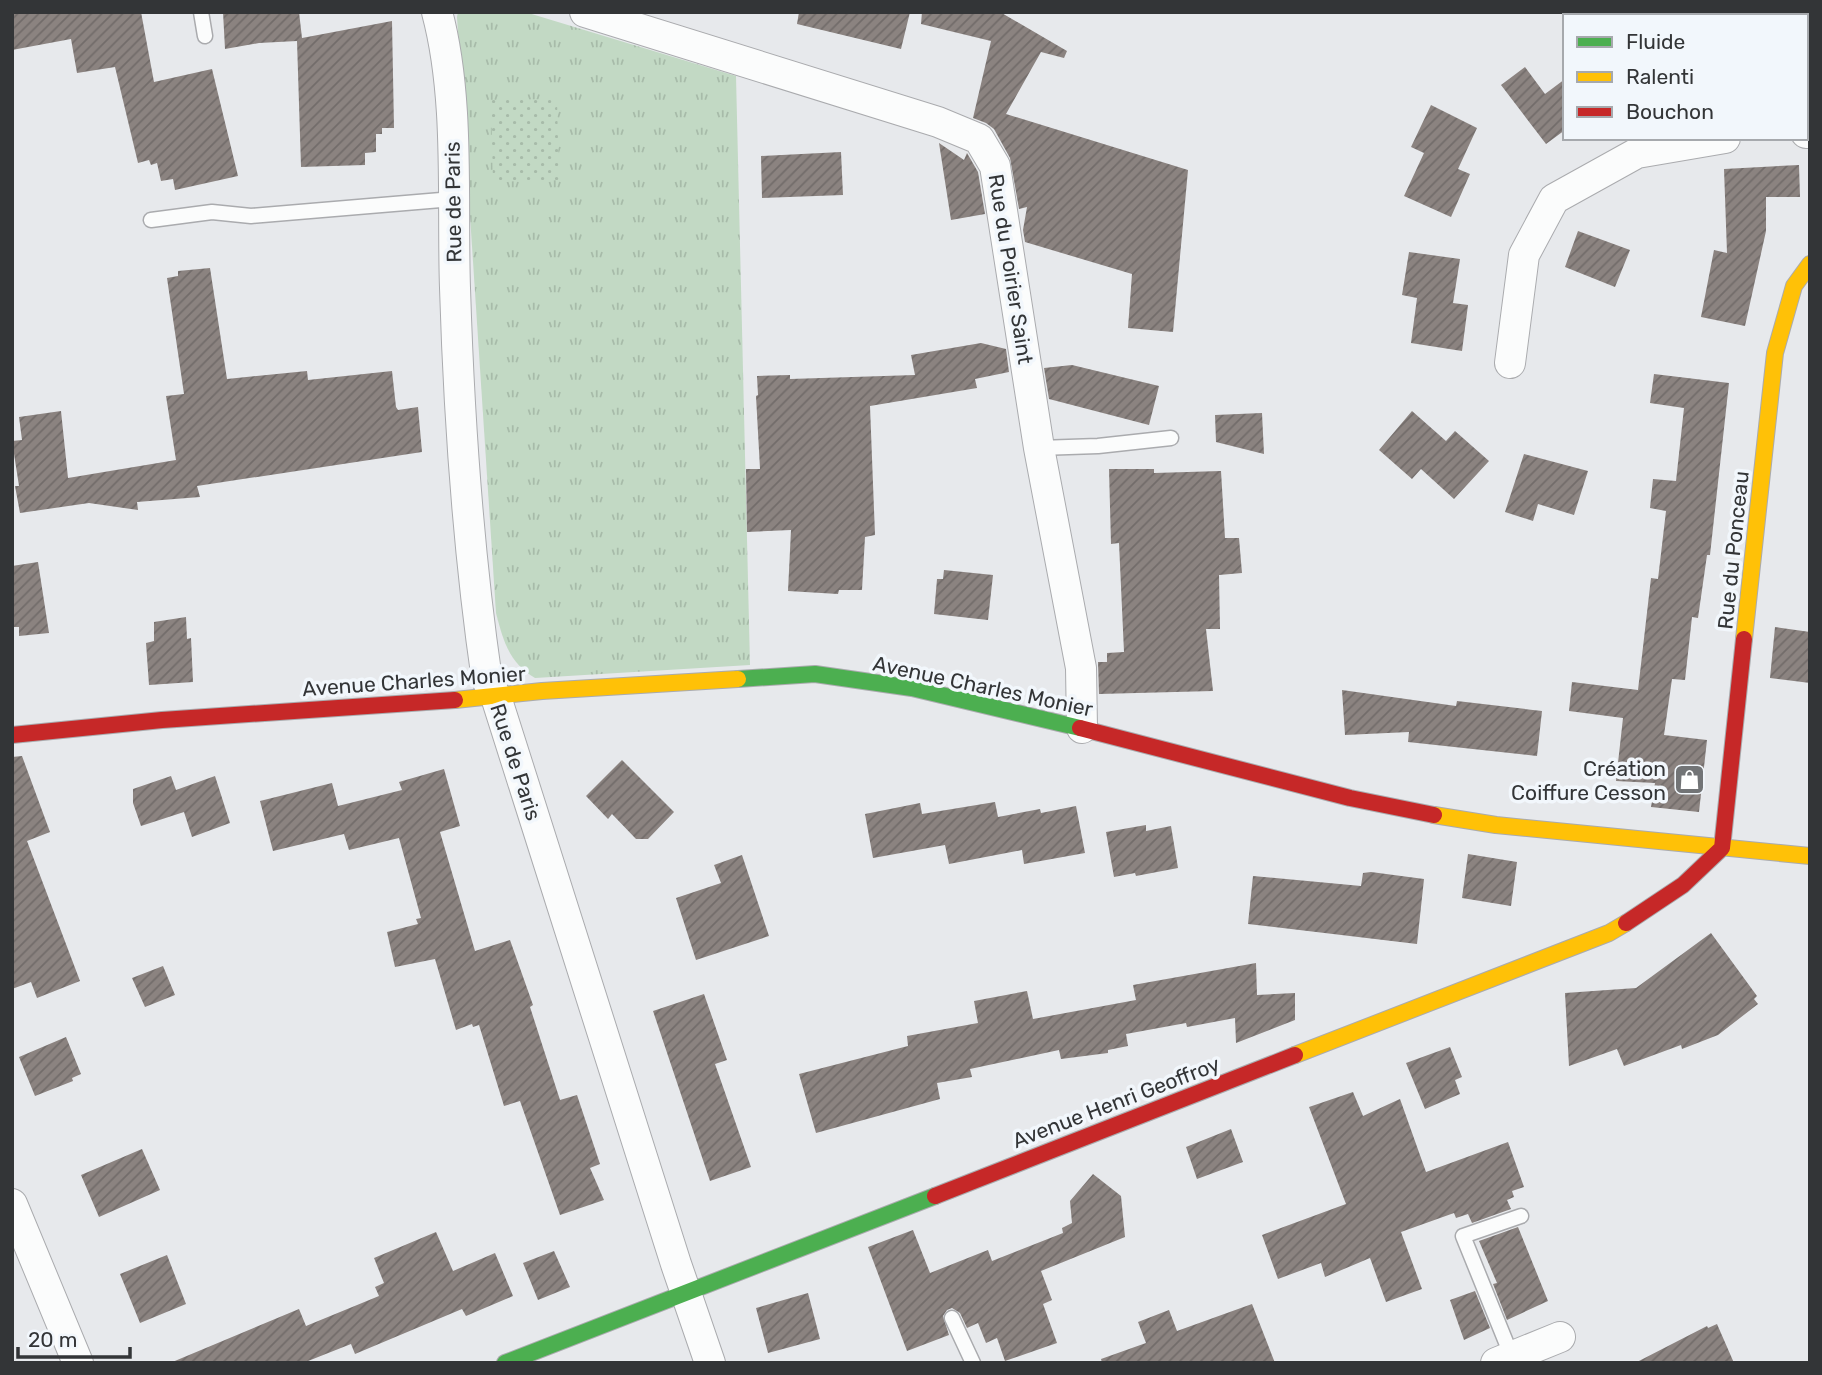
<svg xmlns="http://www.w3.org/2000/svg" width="1822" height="1375" font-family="Rubik,sans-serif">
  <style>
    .grass { fill: url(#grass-tufts) }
    .park { fill: url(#park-dots) }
    .building { fill: url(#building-hatch) }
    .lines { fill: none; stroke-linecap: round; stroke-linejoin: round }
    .lane-casing { stroke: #aaabae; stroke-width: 17 }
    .street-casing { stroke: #aaabae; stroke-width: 32 }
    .fast-casing { stroke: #aaabae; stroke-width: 18 }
    .slow-casing { stroke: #aaabae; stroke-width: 18 }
    .jam-casing { stroke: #aaabae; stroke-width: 18 }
    .lane { stroke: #fbfcfc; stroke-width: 14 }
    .street { stroke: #fbfcfc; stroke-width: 30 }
    .fast { stroke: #4caf50; stroke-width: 16 }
    .slow { stroke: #ffc107; stroke-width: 16 }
    .jam { stroke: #c62828; stroke-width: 16 }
    .labels { text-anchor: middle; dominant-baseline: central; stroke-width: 7; stroke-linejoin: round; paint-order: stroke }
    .street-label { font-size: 21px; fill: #333537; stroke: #f2f7fc }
    .poi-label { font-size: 21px; fill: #333537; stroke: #f2f7fc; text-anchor: end }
  </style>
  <defs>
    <pattern id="grass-tufts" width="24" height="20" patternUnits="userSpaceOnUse" patternTransform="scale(1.75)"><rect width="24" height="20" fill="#c2d9c4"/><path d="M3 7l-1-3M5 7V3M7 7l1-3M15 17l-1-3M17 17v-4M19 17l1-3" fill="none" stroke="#a7bba9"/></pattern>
    <pattern id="park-dots" width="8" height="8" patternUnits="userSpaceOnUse" patternTransform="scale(1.75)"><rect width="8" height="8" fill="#c2d9c4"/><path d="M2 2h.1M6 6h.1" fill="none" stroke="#a7bba9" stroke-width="1.8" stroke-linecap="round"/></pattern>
    <pattern id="building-hatch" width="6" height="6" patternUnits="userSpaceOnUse" patternTransform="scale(1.75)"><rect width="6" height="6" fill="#8b8380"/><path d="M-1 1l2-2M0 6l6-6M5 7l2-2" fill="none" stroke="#726c6a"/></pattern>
  </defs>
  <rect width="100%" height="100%" fill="#e7e9ec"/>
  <!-- grass -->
  <path class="grass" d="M458,12H525L736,76L750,665L535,678C509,663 503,640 496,613L457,17Z"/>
  <!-- park -->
  <path class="park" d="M557,99L559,180L493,182L491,100Z"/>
  <!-- building -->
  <path class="building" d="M12,12H141L154,82L212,69L238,176L175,190L173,179L161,181L157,163L151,165L149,160L138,163L115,67L77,73L71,39L12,50Z
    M223,12H299L302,38L392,21L394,128H382V134H376V152L365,153V165L301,167L297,41L259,43L225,49Z
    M799,12H910L901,49L797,24Z
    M922,12H1000L1067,51L1064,58L1041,52L1006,114L1188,170L1173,332L1128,328L1132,274L1025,242L1023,230L1027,207L1019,209L1010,158L994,129L986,123L973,118L991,41L921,24Z
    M1525,67L1545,94L1565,79V130L1546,144L1501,85Z
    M1431,105L1477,128L1458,169L1470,174L1451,217L1404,196L1424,153L1411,147Z
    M939,143L964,160L967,153L978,172L985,214L951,220Z
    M841,152L843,195L762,198L761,156Z
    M1799,165L1800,197H1766V231L1745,326L1701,317L1714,250L1727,253L1724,169Z
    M1578,231L1630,250L1615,287L1565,267Z
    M1409,252L1460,259L1453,303L1468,305L1462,351L1411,343L1417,298L1402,295Z
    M210,268L227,379L307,371L308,380L392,371L396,407L398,410L418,407L422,452L197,486L200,497L137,502L138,510L89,503L20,513L15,486H19L12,441L22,440L19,417L61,411L68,478L176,460L166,396L184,394L167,278L178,276V271Z
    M981,343L1006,349L1009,372L975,379L977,388L870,406L875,535L865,537L862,590H839L838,594L788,591L791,530L747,532L746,469H760L756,396L758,395L757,376L790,375V379L915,375L911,355Z
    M1072,365L1159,386L1149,425L1049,399L1044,368Z
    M1654,374L1729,383L1710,555H1707L1698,618L1692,617L1685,680L1672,679L1664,735L1707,740L1699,812L1651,807L1655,783L1616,781L1623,718L1569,711L1572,682L1638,690L1651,578L1658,579L1666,511L1650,508L1653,479L1676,481L1684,408L1650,403Z
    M1412,411L1446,441L1455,431L1489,461L1454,499L1421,469L1412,479L1379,450Z
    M1262,413L1264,454L1216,442L1215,415Z
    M1524,454L1588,471L1574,515L1538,504L1533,521L1505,512Z
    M1109,469H1154V473L1221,471L1225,538H1239L1242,573L1219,575L1220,629H1206L1213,691L1099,694L1098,662H1107V653L1124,652L1119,543L1111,544Z
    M38,562L49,633L19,636V627H12V566Z
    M944,570L993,575L988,620L934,614L937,579H943Z
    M186,617L187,639L191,638L193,682L149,685L146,643L154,641V622Z
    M1775,627L1810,632V683L1770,678Z
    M1342,690L1456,706L1457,701L1542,711L1537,756L1408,742L1409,732L1345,735Z
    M22,756L50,832L27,841L80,981L37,998L31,982L12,989V757Z
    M622,760L674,812L648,839H636L612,814L608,819L586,796Z
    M444,769L460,826L440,832L475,951L510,940L533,1005L530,1007L560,1100L577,1095L600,1164L590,1168L604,1200L560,1215L520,1101L504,1106L479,1025L473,1027L472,1024L456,1030L435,959L395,967L387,932L418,924L416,919L421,918L399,838L349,850L344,834L273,851L260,801L332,783L338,806L402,790L399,782Z
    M171,776L176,790L215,776L230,823L192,837L184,812L141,826L133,803V789Z
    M995,802L998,817L1040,809L1041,813L1076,806L1085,853L1024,864L1022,850L949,864L945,845L873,858L865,814L920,803L922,814Z
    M1146,825V831L1171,826L1178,868L1136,876L1135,873L1114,877L1106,832Z
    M1468,854L1517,862L1511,906L1462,898Z
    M742,855L769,936L696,960L676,898L721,883L714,865Z
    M1371,872L1424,879L1417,944L1248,924L1253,876L1361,886L1363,873Z
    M1711,933L1757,996L1754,999L1758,1004L1718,1035L1682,1049L1681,1045L1624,1066L1617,1049L1569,1066L1565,993L1636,988Z
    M1256,963L1257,995L1295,993V1020L1236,1043L1235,1018L1187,1027L1186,1023L1126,1034L1128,1046L1108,1050V1053L1061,1059L1059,1050L970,1069L972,1077L937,1083L940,1099L816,1133L799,1074L908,1046L907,1036L978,1023L974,1001L1027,991L1033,1019L1136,1000L1133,985Z
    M163,966L175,995L145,1007L132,978Z
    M704,994L727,1060L715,1064L751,1167L710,1181L653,1011Z
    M66,1037L81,1074L72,1078L73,1081L35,1096L19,1057Z
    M1450,1047L1462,1077L1455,1080L1460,1094L1425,1109L1406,1063Z
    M1353,1092L1363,1116L1400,1099L1426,1172L1508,1142L1524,1187L1512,1191L1514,1197L1507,1200L1511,1209L1472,1223L1468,1214L1456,1218L1454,1213L1401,1232L1422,1289L1386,1302L1370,1258L1325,1277L1321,1263L1278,1279L1262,1235L1346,1204L1309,1107Z
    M1231,1129L1243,1162L1197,1179L1186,1147Z
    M142,1149L160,1190L99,1217L81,1175Z
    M1093,1174L1121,1196L1125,1237L1041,1271L1052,1300L1043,1304L1057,1343L1005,1361L997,1338L986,1343L978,1323L967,1328L960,1313L952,1308L947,1310L943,1316L949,1335L907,1351L868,1247L913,1230L930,1273L988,1250L992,1261L1063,1233L1062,1228L1072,1223L1070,1201Z
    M1518,1227L1548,1301L1507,1320L1493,1284L1497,1283L1479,1241Z
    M436,1232L453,1271L495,1253L513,1296L466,1316L462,1309L355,1354L351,1344L303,1363H170L299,1309L306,1326L379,1296L375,1287L384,1283L374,1258Z
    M554,1251L570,1287L538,1300L523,1263Z
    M167,1255L186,1304L140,1323L120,1274Z
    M1475,1291L1490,1328L1464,1340L1450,1300Z
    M808,1293L820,1339L768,1353L756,1308Z
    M1252,1304L1275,1363H1102L1101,1359L1146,1343L1138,1322L1169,1310L1177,1331Z
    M1717,1324L1734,1363H1635L1707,1326L1708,1328Z"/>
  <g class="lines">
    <defs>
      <path id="lane" d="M201,12L205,36
        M151,220L212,212L251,216L453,199
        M1039,448L1098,446L1171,438
        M952,1318L973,1363
        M1512,1357L1463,1236L1521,1216"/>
      <path id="street" d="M437,12C460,98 452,199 455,288C459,419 468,550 487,680L496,697L676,1264L710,1363
        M585,12L938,122L979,139L995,166L1039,448L1081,668L1082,728
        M1806,133H1810
        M1510,363L1524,255L1554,199L1637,153L1725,138
        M12,1204L78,1363
        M1496,1363L1560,1337"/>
      <path id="fast" d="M738,679L815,674L912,688L1080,728
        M505,1363L935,1196"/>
      <path id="slow" d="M1744,639L1775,353L1794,286L1810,264
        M455,700L542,691L738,679
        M1434,815L1496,825L1810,856
        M1295,1055L1609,933L1626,923"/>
      <path id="jam" d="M1080,728L1350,798L1434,815
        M12,735L162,720L455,700
        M1626,923L1683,885L1722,848L1744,639
        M935,1196L1295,1055"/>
    </defs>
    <!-- lane casing -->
    <use href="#lane" class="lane-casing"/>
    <!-- street casing -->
    <use href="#street" class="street-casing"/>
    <!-- fast casing -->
    <use href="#fast" class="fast-casing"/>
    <!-- slow casing -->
    <use href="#slow" class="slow-casing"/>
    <!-- jam casing -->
    <use href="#jam" class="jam-casing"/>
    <!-- lane -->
    <use href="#lane" class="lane"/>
    <!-- street -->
    <use href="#street" class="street"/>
    <!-- fast -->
    <use href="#fast" class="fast"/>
    <!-- slow -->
    <use href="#slow" class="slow"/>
    <!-- jam -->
    <use href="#jam" class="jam"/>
  </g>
  <!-- icons -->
  <defs>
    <symbol id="shop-square" viewBox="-11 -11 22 22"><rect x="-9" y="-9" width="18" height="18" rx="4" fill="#727476" stroke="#f2f7fc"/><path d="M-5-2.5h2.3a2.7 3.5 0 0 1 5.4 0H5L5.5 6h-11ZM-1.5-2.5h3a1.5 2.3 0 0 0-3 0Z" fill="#fff"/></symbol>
  </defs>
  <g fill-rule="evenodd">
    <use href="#shop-square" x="1672" y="762" width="35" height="35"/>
  </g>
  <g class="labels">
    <!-- street labels -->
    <g class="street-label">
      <text transform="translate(453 202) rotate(-91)">Rue de Paris</text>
      <text transform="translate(1011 269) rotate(81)">Rue du Poirier Saint</text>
      <text transform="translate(1733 550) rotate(-84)">Rue du Ponceau</text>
      <text transform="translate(414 681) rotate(-4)">Avenue Charles Monier</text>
      <text transform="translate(983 686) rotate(12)">Avenue Charles Monier</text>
      <text transform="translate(516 762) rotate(72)">Rue de Paris</text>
      <text transform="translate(1116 1102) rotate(-21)">Avenue Henri Geoffroy</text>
    </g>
    <!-- poi labels -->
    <g class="poi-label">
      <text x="1666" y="768">Création<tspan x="1666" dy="24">Coiffure Cesson</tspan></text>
    </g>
  </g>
  <!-- border -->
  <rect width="1822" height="1375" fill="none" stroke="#333537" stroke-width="28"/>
  <!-- legend -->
  <rect x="1563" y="14" width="245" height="126" fill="#f2f7fc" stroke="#a6a9ad" stroke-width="2"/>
  <rect x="1577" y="37" width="35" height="10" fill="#4caf50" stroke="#a6a9ad" stroke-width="2"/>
  <text x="1626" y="49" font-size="21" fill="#333537">Fluide</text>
  <rect x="1577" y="72" width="35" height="10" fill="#ffc107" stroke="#a6a9ad" stroke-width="2"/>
  <text x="1626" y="84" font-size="21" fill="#333537">Ralenti</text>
  <rect x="1577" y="107" width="35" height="10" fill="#c62828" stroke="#a6a9ad" stroke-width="2"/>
  <text x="1626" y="119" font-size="21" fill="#333537">Bouchon</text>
  <!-- scale -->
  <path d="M18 1347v10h112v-10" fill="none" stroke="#333537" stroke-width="3.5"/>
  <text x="28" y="1347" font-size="21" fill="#333537" stroke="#f2f7fc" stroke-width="5" paint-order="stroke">20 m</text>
</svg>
